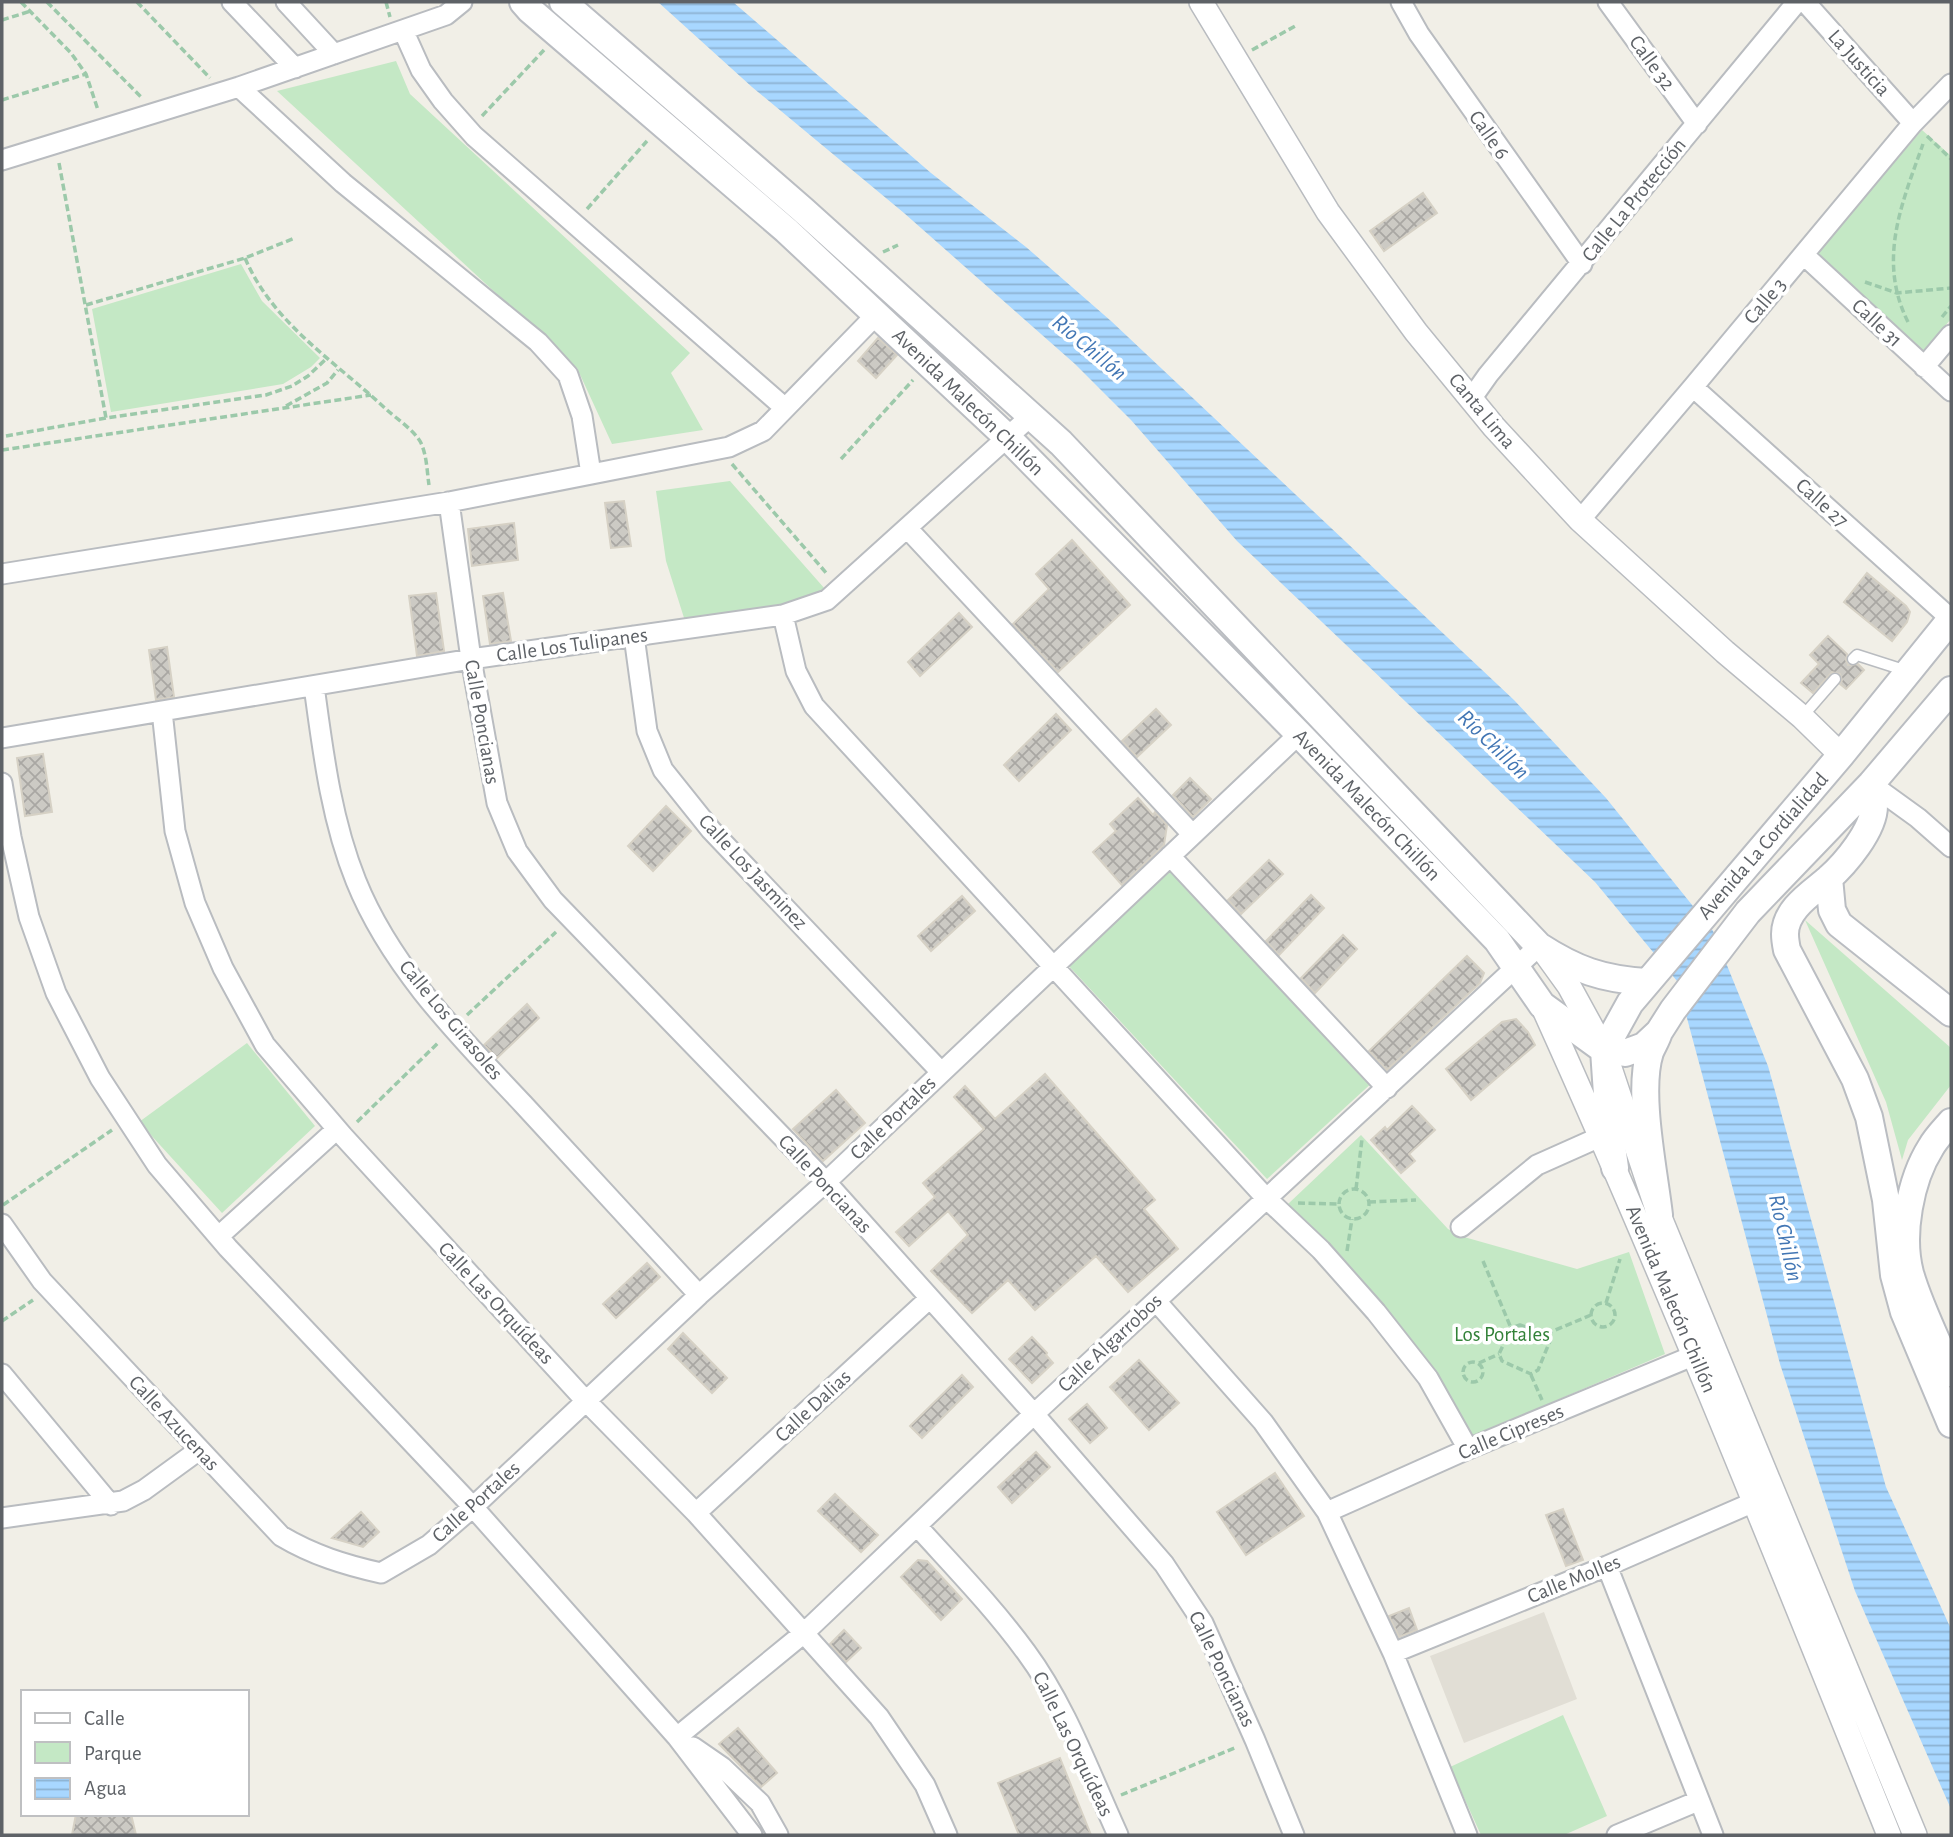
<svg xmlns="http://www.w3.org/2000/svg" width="1953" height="1837" font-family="'Alegreya Sans',sans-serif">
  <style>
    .education { fill: #e1ded5 }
    .park { fill: #c4e8c5 }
    .water { fill: url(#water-rules) }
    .building { fill: url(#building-cross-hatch); stroke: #d6d1c5; stroke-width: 2 }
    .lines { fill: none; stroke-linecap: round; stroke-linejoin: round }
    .service-casing { stroke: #b9bcc0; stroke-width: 13 }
    .minor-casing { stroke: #b9bcc0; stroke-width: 23 }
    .tertiary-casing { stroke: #b9bcc0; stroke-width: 26 }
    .secondary-casing { stroke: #babdc2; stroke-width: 30 }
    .path { stroke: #9cc9aa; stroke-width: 3.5; stroke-dasharray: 7 3.5; stroke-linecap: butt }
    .service { stroke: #fff; stroke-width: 10 }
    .minor { stroke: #fff; stroke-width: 19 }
    .tertiary { stroke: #fff; stroke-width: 23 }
    .secondary { stroke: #fff; stroke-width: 26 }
    .labels { text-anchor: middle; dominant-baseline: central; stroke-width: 7; stroke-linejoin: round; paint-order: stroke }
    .street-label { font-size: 21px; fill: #5e6267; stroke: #fff }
    .park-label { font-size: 21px; fill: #338239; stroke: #fff }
    .water-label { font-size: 23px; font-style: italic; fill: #4276b4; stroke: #fff }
  </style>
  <defs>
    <pattern id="water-rules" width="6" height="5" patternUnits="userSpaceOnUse" patternTransform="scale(1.75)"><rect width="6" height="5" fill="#a8d7ff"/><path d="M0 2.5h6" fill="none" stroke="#8cb2d2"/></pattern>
    <pattern id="building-cross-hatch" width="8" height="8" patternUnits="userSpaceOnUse" patternTransform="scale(1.75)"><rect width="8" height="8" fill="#cccac4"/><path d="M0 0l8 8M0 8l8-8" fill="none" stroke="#a9a7a3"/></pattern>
  </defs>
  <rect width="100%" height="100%" fill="#f1efe7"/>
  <!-- education -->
  <path class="education" d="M1544,1612L1577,1699L1464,1743L1430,1656Z"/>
  <!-- park -->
  <path class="park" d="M396,61L410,94L690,353L671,373L703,430L612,444L577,368L277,91Z
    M1922,130L1951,156V319L1922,352L1816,253Z
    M241,264L262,301L320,358L311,367L283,384L111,412L92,309Z
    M730,481L825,589L776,609L685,621L666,561L656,491Z
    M1171,862L1375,1080L1267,1179L1066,963Z
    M1805,920L1951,1048V1085L1908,1140L1902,1160L1886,1102Z
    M247,1043L315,1126L222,1213L139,1122Z
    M1361,1135L1448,1229L1464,1237L1577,1269L1629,1252L1665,1354L1471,1437L1341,1264L1288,1204Z
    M1563,1715L1607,1816L1564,1835H1481L1450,1767Z"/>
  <!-- water -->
  <path class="water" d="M658,2H733L931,173L1026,247L1111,321L1514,700L1606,798L1713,931L1768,1066L1886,1487L1951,1629V1809L1855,1591L1780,1364L1677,981L1595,882L1237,541L1131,420L1075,364L904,213L752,87Z"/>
  <!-- building -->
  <path class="building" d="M1423,193L1437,213L1384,251L1370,231Z
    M878,338L897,355L876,378L858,361Z
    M624,501L631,546L611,548L605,503Z
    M514,523L518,560L472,566L468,529Z
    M1072,540L1130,605L1058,672L1013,624L1049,589L1036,574Z
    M1867,573L1906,606L1910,612L1907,622L1892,641L1844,602Z
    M436,593L444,651L417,656L409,596Z
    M503,593L511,641L490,644L483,596Z
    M959,613L972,627L920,676L908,662Z
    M1828,636L1847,654L1846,660L1848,665L1858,664L1864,670L1846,689L1840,684L1842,680L1840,674L1832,672L1813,693L1801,683L1819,664L1810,655Z
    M167,647L174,697L156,700L149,650Z
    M1156,709L1171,725L1137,757L1122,741Z
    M1056,714L1071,730L1019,781L1004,765Z
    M43,754L52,812L25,816L17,758Z
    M1190,778L1211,799L1193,817L1173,795Z
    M1138,798L1153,815L1155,812L1167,825L1164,845L1122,885L1093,852L1116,831L1110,824Z
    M666,806L691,831L653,871L628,846Z
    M1269,860L1283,874L1241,914L1228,900Z
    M1311,895L1324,908L1279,955L1266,941Z
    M962,896L975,911L931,951L918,936Z
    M1343,935L1357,949L1315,993L1301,978Z
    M1467,956L1484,973L1480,983L1387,1070L1369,1051Z
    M527,1004L539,1018L497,1058L484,1045Z
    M1516,1019L1528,1032L1535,1045L1471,1100L1446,1069L1502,1022Z
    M1045,1074L1155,1200L1144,1209L1178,1249L1128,1292L1096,1256L1035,1310L1008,1280L972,1313L931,1271L968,1235L948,1211L909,1246L896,1232L935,1197L923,1183L984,1129L954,1097L965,1086L995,1119Z
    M836,1090L865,1123L823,1161L793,1129Z
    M1412,1106L1435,1130L1409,1154L1415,1161L1401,1173L1371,1140L1385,1127L1387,1130Z
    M647,1263L660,1277L616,1318L603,1304Z
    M683,1333L727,1378L712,1393L668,1349Z
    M1032,1337L1047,1353L1046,1355L1053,1363L1032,1383L1009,1359Z
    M1139,1360L1179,1403L1149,1430L1110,1387Z
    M962,1375L973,1387L922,1438L910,1426Z
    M1087,1404L1107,1428L1090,1443L1069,1419Z
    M1036,1452L1050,1467L1012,1503L998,1487Z
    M1275,1473L1304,1516L1246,1555L1217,1512Z
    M835,1494L878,1535L861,1552L818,1511Z
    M1563,1509L1583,1560L1566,1566L1546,1515Z
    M361,1512L379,1532L363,1547L332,1538Z
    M918,1560L927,1561L962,1599L941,1620L901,1577Z
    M1409,1608L1417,1630L1399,1637L1389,1616Z
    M844,1630L861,1648L846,1662L830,1644Z
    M738,1728L777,1773L761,1787L719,1744Z
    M1060,1758L1091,1835H1019L998,1783Z
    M76,1814H131L136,1835H72Z"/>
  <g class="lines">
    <defs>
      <path id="service" d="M1853,659L1857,655L1907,671
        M1802,717L1835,679"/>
      <path id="minor" d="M232,2L295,68
        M286,2L334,54
        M1401,2L1419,34L1582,264
        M1608,2L1697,124
        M1805,2L1913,123
        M403,30L421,70L443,101L474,136L785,408
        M239,87L343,183L538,342L568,375L582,416L591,474
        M2,160L239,87L446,15L462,2
        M1804,255L1951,391
        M1924,367L1951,335
        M1693,387L1951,619
        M1471,399L1488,375L1797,2
        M449,502L471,659L497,803L517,851L553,900L826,1182L1034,1414L1164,1564L1203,1623L1255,1740L1294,1835
        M1580,520L1693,387L1913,123L1951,84
        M907,528L1192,834
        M2,574L449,502L729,447L763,431L876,315
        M783,615L796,671L814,706L1266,1198L1321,1250L1376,1312L1428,1378L1468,1449
        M634,636L647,731L663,770L711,830L941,1072
        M314,686C323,752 331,819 356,881C391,968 460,1037 523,1104C582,1168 640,1231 699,1295
        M162,711L175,831L195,903L223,968L265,1045L343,1136L585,1400L696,1513L879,1717L925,1785L947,1835
        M2,738L471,659L783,615L827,600L1032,415
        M2,783L11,837L29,917L56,993L100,1078L157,1165L228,1248L473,1507L677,1737L752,1835
        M1871,784L1918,818L1951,847
        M1170,856L1387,1088
        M2,1224L42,1281L281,1536C313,1555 345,1565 381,1573L429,1545L473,1507L699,1295L826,1182L1299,734
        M1461,1227L1537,1165L1602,1136
        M219,1236L337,1129
        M1156,1301L1263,1422L1327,1512L1393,1653L1467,1835
        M2,1374L111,1505
        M1327,1512L1468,1449L1695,1355
        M696,1513L930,1298
        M2,1518L123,1501L144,1490L199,1450
        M917,1526C954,1567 993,1607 1026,1652C1066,1706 1090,1774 1118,1835
        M1607,1566L1713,1835
        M1393,1653L1607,1566L1754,1502
        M677,1737L804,1633L1034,1414L1539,946
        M693,1747L722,1767L760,1803L778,1835
        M1617,1835L1698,1801"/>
      <path id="tertiary" d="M1201,2L1328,212L1416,332L1494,427L1580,520L1725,652L1802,717L1841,755
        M1543,950L1569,986L1604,1050L1659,1215L1915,1835
        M1542,1005C1666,1279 1777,1557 1889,1835"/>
      <path id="secondary" d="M523,2L530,10L786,230L1007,437L1299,734L1497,940L1542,1005L1604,1050L1625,1053L1644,1046L1659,1032L1673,1010L1748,912L1871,784L1951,690
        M563,2L803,210L1061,443L1539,946C1576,970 1602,979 1646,982
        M1871,784C1872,791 1875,799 1874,806C1874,830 1845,864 1828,879C1812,893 1785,909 1785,934C1785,939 1786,945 1787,950L1855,1079L1869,1117L1886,1200L1894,1275L1904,1312L1951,1424
        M1829,878L1832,910L1839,924L1951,1013
        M1951,1122C1944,1130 1936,1138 1931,1147C1910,1180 1900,1235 1910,1273C1919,1305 1938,1343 1951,1373
        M1615,1168L1609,1123L1604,1050L1630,1003L1841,755L1951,619
        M1659,1215C1654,1171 1637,1092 1650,1052C1653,1045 1657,1039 1659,1032"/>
    </defs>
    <!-- service casing -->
    <use href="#service" class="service-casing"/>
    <!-- minor casing -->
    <use href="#minor" class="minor-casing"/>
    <!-- tertiary casing -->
    <use href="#tertiary" class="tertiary-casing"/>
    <!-- secondary casing -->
    <use href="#secondary" class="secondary-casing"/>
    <!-- path -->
    <path class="path" d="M21,2L71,53L86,74L98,110
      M47,2L141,97
      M137,2L210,78
      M386,2L390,17
      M2,20L31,11
      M1252,50L1297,25
      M2,100L86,74
      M482,116L544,50
      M1927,136L1951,159
      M59,163L106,418
      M587,209L647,141
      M883,252L898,245
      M245,258C273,324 336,362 387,410C397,419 415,431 421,443C427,456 427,472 429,485
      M1865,282L1897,293L1951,288
      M86,305L245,258L295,238
      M1942,317L1951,306
      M1908,322C1877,260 1902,203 1923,144
      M286,406L327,383L338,370
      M6,436L106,418L266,395L292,386L308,376L326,359
      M2,450L371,395
      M841,459L913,380
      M732,464L828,575
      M467,1015L556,932
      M357,1122L439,1042
      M1339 1204a15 15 0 1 1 30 0a15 15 0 1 1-30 0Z
      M1356,1189L1362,1139
      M1369,1202L1416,1200
      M1298,1203L1338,1204
      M3,1205L112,1130
      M1347,1251L1352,1219
      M1483,1261L1511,1328
      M1606,1303L1620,1259
      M1591 1315a12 12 0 1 1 24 0a12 12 0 1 1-24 0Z
      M2,1321L33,1300
      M1520,1325L1546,1334L1550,1341L1538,1370L1531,1374L1502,1361L1499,1354L1511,1328Z
      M1546,1334L1591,1315
      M1463 1372a10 10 0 1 1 20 0a10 10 0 1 1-20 0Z
      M1479,1363L1499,1354
      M1531,1375L1542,1400
      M1121,1795L1237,1747"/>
    <!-- service -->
    <use href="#service" class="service"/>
    <!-- minor -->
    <use href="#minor" class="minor"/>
    <!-- tertiary -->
    <use href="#tertiary" class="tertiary"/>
    <!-- secondary -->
    <use href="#secondary" class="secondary"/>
  </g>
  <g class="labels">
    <!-- street labels -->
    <g class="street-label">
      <text transform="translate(1652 63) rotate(54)">Calle 32</text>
      <text transform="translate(1859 63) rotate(48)">La Justicia</text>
      <text transform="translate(1489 135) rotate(55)">Calle 6</text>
      <text transform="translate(1634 200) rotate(-51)">Calle La Protección</text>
      <text transform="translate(1765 301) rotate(-50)">Calle 3</text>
      <text transform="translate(1877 323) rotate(43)">Calle 31</text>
      <text transform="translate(968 402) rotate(44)">Avenida Malecón Chillón</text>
      <text transform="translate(1482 411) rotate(50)">Canta Lima</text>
      <text transform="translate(1822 503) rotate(42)">Calle 27</text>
      <text transform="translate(572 645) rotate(-8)">Calle Los Tulipanes</text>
      <text transform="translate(482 722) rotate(80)">Calle Poncianas</text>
      <text transform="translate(1367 805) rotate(46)">Avenida Malecón Chillón</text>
      <text transform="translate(1763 846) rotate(-49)">Avenida La Cordialidad</text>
      <text transform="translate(753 872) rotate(47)">Calle Los Jasminez</text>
      <text transform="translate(451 1020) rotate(50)">Calle Los Girasoles</text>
      <text transform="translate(893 1118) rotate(-44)">Calle Portales</text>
      <text transform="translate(825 1184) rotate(47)">Calle Poncianas</text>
      <text transform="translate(1671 1299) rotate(67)">Avenida Malecón Chillón</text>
      <text transform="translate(496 1303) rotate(47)">Calle Las Orquídeas</text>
      <text transform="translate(1110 1343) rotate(-43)">Calle Algarrobos</text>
      <text transform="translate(813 1406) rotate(-43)">Calle Dalias</text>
      <text transform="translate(174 1423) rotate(47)">Calle Azucenas</text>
      <text transform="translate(1511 1432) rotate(-23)">Calle Cipreses</text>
      <text transform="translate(476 1502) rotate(-42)">Calle Portales</text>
      <text transform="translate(1574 1579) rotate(-22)">Calle Molles</text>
      <text transform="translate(1222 1669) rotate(64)">Calle Poncianas</text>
      <text transform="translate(1073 1744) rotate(64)">Calle Las Orquídeas</text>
    </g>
    <!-- park labels -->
    <g class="park-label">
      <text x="1502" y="1334">Los Portales</text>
    </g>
    <!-- water labels -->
    <g class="water-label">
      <text transform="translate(1089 348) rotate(40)">Río Chillón</text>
      <text transform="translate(1493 745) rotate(44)">Río Chillón</text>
      <text transform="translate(1785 1238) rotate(77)">Río Chillón</text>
    </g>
  </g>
  <!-- border -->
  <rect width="1953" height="1837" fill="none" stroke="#5e6267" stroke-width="7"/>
  <!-- legend -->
  <rect x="21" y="1690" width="228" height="126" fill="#ffffff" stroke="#bfc0c2" stroke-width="2"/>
  <rect x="35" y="1713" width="35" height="10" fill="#ffffff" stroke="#bfc0c2" stroke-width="2"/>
  <text x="84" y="1725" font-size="21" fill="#5e6267">Calle</text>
  <rect x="35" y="1742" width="35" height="21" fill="#c4e8c5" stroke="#bfc0c2" stroke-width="2"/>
  <text x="84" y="1760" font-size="21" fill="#5e6267">Parque</text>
  <rect x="35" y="1778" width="35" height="21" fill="url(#water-rules)" stroke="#bfc0c2" stroke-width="2"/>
  <text x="84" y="1795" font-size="21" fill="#5e6267">Agua</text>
</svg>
